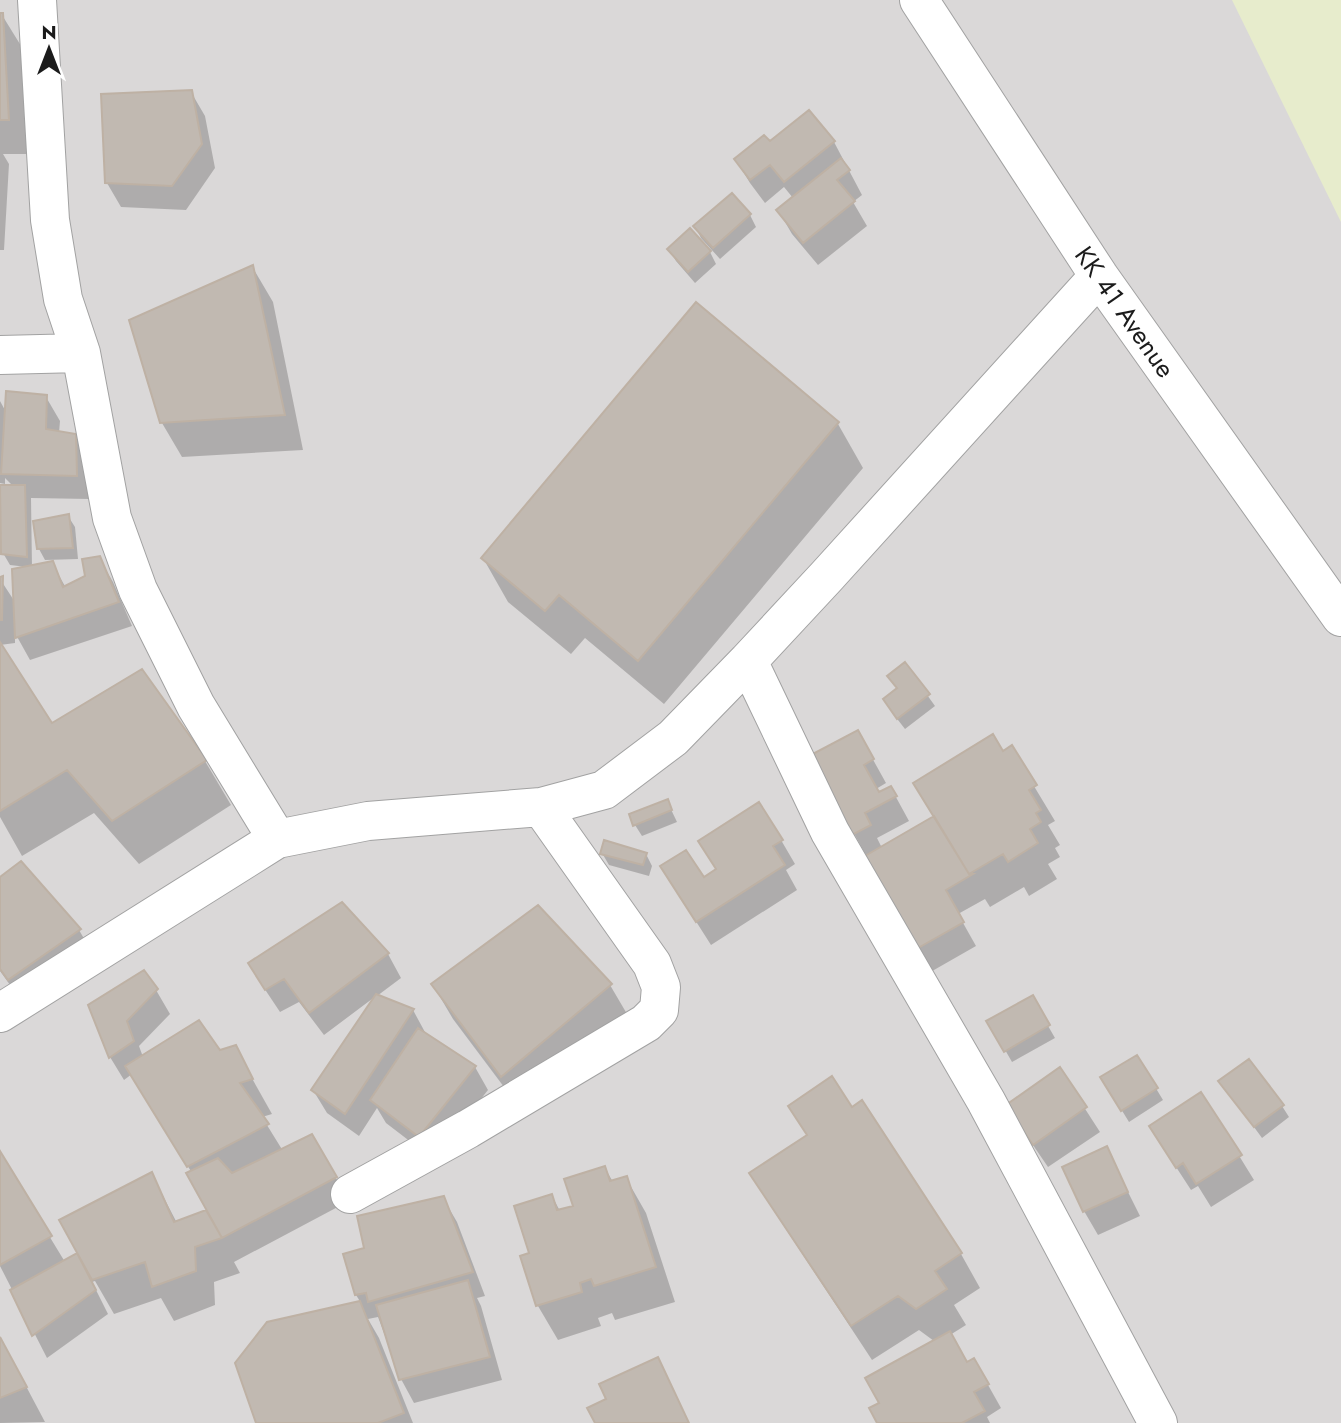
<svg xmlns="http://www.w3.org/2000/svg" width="1341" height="1423" font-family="Jost,sans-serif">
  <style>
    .residential { fill: #dad8d8 }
    .farmland { fill: #e7eccc }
    .shadow { fill: #0003 }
    .building { fill: #c1b9b1; stroke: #beb1a4; stroke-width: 2 }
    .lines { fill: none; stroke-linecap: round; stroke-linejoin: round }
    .minor-casing { stroke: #a2a2a2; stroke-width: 40 }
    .minor { stroke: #fff; stroke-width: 38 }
    .labels { text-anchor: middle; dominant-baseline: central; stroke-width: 6; stroke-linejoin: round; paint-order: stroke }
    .street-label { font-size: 26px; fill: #1b1b1b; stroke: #fff }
  </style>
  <rect width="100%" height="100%" fill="#edeae1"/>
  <!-- residential -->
  <path class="residential" d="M0,0H1341V1423H0Z"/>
  <!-- farmland -->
  <path class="farmland" d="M1232,0H1341V222Z"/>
  <!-- shadow -->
  <path class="shadow" d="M0,15H2L23,49L28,154H3L9,164L4,250H0Z
    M191,92L205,116L215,168L186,210L121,207L107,183Z
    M809,112L834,142L862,195L853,202L867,226L818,265L792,234L778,210L793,198L784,187L765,203L750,183L736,160L770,144Z
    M750,215L756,227L720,259L701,238L695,226Z
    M690,231L710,252L716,264L695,283L676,261L669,249Z
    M253,268L273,302L303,450L182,457L162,423Z
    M46,397L60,421L59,433L75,436L89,460V499L31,498L32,567L52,563L66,588L87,577L99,558L113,582L132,626L30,660L15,633V643L0,645V579L15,602L27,567L10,565L3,553L0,487H10L11,484L5,478V484L0,483V401L6,412Z
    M838,424L863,468L664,704L585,638L571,654L508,602L483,558Z
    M68,516L75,527L78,559L45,560L39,549Z
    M0,645L51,725L205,761L231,805L139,864L94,813L22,856L0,817Z
    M905,664L935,706L905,729L891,711L898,690L890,676Z
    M1011,748L1055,821L1048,825L1060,845L1055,848L1060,857L1048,864L1057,879L1029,896L1024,887L990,907L985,899L958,914L976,946L927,974L867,857L812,757L871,756L886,783L876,789L879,795L891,788L909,821L877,838L882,848L935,818L1002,753Z
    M667,801L677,822L642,836L635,825Z
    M781,840L795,864L786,870L797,890L711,945L676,890Z
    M602,853L646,854L652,866L649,876L609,865Z
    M20,864L79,930L93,954L23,1003L0,971V879Z
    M342,905L388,954L401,978L377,996L413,1010L426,1034L475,1067L488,1090L433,1159L386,1123L377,1108L359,1136L327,1113L313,1090L376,996L324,1035L299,1002L280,1012L264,988Z
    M433,985H610L630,1019L522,1111L453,1019Z
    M156,990L170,1014L139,1046L143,1057L219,1052L235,1048L272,1114L262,1117L283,1151L311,1137L349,1201L234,1262L240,1273L214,1282L215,1305L174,1321L161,1298L114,1314L95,1281L92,1282L108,1314L47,1358L0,1266V1155L65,1262L80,1254L152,1175L177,1223L214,1220L192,1173L132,1074L124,1080L110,1057L90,1006Z
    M1032,998L1055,1038L1012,1062L989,1022Z
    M1137,1057L1163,1100L1129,1122L1102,1078Z
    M1060,1070L1100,1132L1048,1167L1022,1129Z
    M1221,1082L1282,1106L1289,1117L1262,1138Z
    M1201,1094L1254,1180L1211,1207L1198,1186L1191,1190L1165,1150Z
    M790,1106L852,1110L961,1254L980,1288L954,1305L966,1325L950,1335L967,1364L974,1360L1001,1408L987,1417L990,1423H879L882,1404L934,1341L919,1330L872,1360L772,1208L752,1174L808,1137Z
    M1106,1148L1140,1216L1098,1235L1084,1211Z
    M605,1168L613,1182L626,1178L646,1213L675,1302L615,1320L612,1313L598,1318L601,1326L558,1340L538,1306L522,1257L531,1254L552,1196L560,1211L575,1207Z
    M443,1198L457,1222L485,1296L477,1298L481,1306L502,1380L414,1403L401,1379L378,1317L368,1319L379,1338L413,1423H257L268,1323L361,1303L356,1295L366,1249Z
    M0,1338L1,1339L45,1422L0,1423Z"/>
  <!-- building -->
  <path class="building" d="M0,13H3L9,120H0Z
    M192,90L202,144L172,186L105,183L101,94Z
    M809,110L835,141L784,182L770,165L750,180L734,159L764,135L770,141Z
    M841,158L850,170L837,180L855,201L803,243L776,210Z
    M732,193L751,214L713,248L693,226Z
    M690,228L711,251L688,272L667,249Z
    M253,265L285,415L160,423L129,320Z
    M696,302L839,422L638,661L559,595L545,611L481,558Z
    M6,391L47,395L46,429L76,434L77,476L1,474Z
    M0,485H25L27,557L1,554Z
    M69,514L73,548L37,549L33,521Z
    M100,556L119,602L15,638L12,569L53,561L63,587L85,576L82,559Z
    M3,576L2,620H0V577Z
    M0,642L52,723L142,669L207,760L112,821L67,770L0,811Z
    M905,662L930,694L897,719L883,699L897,688L887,676Z
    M858,730L874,759L864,765L879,792L891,786L897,796L865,813L871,825L852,835L809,756Z
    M993,734L1003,751L1012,745L1037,785L1029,790L1041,810L1036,813L1041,822L1030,829L1038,843L1008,862L1003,854L969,874L913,783Z
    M668,799L672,810L633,826L629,814Z
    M759,802L783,840L773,846L785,865L696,922L660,866L686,850L704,877L716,869L698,841Z
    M934,816L969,874H973L946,890L964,922L911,952L858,860Z
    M604,840L647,853L643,865L600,854Z
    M21,861L81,929L8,980L0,969V877Z
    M342,902L389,953L309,1013L284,979L265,990L248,963Z
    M538,905L612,984L501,1077L431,984Z
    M144,970L158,989L127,1021L134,1041L109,1058L88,1005Z
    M376,994L414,1009L345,1114L311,1090Z
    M1033,995L1050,1025L1004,1052L986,1021Z
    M199,1020L220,1050L236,1045L253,1079L240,1083L269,1124L187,1167L125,1066Z
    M418,1028L476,1066L419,1137L370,1100Z
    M1137,1055L1158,1088L1121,1111L1100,1077Z
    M1249,1059L1284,1105L1254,1127L1218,1081Z
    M1060,1067L1087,1107L1033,1145L1006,1105Z
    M832,1076L852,1107L862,1100L962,1253L935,1271L947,1289L916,1309L898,1296L851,1326L749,1173L807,1135L788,1106Z
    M1201,1092L1242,1155L1196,1184L1183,1163L1176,1168L1149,1126Z
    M312,1134L337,1177L222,1238L186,1173L218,1158L232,1173Z
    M1107,1146L1128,1192L1083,1212L1062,1167Z
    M0,1151L52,1236L0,1265Z
    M605,1166L610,1181L627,1176L656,1267L594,1286L591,1279L580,1283L582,1292L536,1306L520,1256L529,1253L514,1206L552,1194L557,1210L573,1206L564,1179Z
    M152,1172L174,1222L206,1210L222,1238L195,1247L196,1271L152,1287L145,1262L92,1280L59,1220Z
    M444,1196L473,1272L368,1302L366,1293L355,1295L343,1254L364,1248L357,1216Z
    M77,1253L96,1290L32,1336L10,1290Z
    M468,1280L490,1357L399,1380L376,1305Z
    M360,1301L404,1413L378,1423H256L235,1363L267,1322Z
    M950,1331L967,1362L974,1358L989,1384L974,1392L985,1411L962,1423H877L869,1408L879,1403L865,1378Z
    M0,1337L27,1387L0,1398Z
    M658,1357L689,1423H595L587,1408L606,1399L599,1384Z"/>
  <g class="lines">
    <defs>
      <path id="minor" d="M37,0L50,220L63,299L81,353L112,518L138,590L196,706L277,839
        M919,0L1099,276L1341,617
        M0,355L81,353
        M748,661L830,832L986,1101L1158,1423
        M0,1013L277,839L368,821L541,807L604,790L673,738L748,661L827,576L1099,276
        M350,1194L468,1129L646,1023L659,1010L661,987L652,964L541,807"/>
    </defs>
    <!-- minor casing -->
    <use href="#minor" class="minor-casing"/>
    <!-- minor -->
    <use href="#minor" class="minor"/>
  </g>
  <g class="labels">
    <!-- street labels -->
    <g class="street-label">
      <text transform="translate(1125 312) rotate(55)">KK 41 Avenue</text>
    </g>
  </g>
  <!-- north arrow -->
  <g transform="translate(49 49)" stroke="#ffffff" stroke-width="5" paint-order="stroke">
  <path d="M0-5L12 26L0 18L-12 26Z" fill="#1b1b1b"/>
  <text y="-10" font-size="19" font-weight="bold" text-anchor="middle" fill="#1b1b1b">N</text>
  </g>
</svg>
